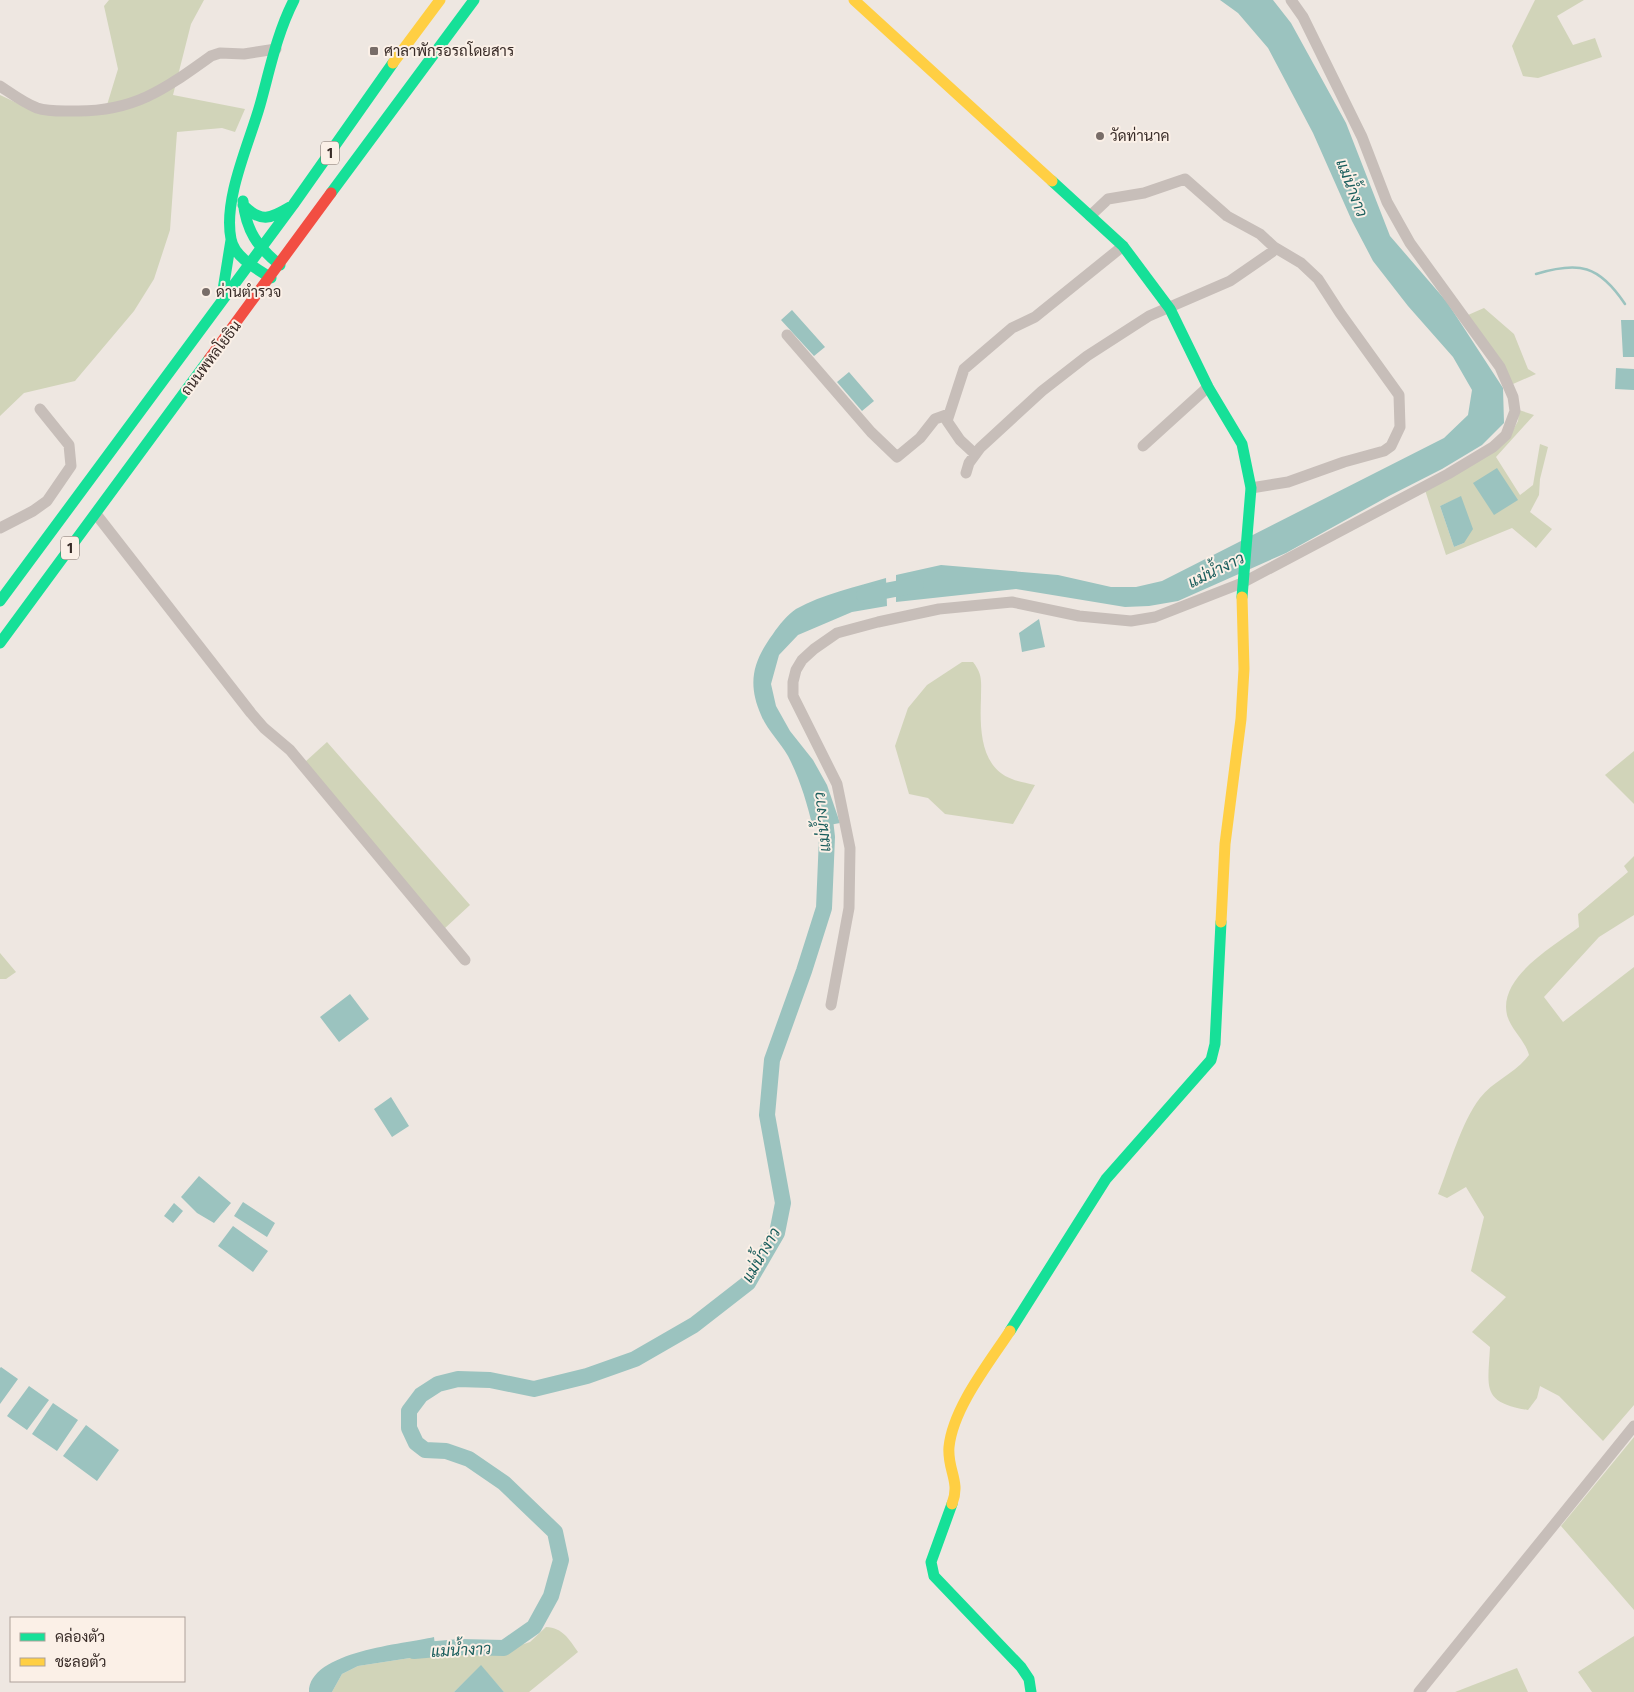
<svg xmlns="http://www.w3.org/2000/svg" width="1634" height="1692" font-family="'Fira Sans Condensed',Sarabun,sans-serif">
  <style>
    .green { fill: #d1d4b9; fill-rule: evenodd }
    .water { fill: #9bc3bf }
    .lines { fill: none; stroke-linecap: round; stroke-linejoin: round }
    .stream { stroke: #9bc3bf; stroke-width: 2.5 }
    .river { stroke: #9bc3bf; stroke-width: 16 }
    .street { stroke: #c7beb9; stroke-width: 11 }
    .fast { stroke: #16e098; stroke-width: 11 }
    .slow { stroke: #ffcf43; stroke-width: 11 }
    .jam { stroke: #f24e42; stroke-width: 11 }
    .poi-dot { fill: #786d68; stroke: #fbf0e7; stroke-width: 2 }
    .labels { text-anchor: middle; dominant-baseline: central; stroke-width: 4; stroke-linejoin: round; paint-order: stroke }
    .shield { fill: #fbf0e7; stroke: #726661; stroke-width: 1 }
    .shield-label { font-size: 14px; font-weight: bold; fill: #382b27 }
    .poi-label { font-size: 15px; fill: #382b27; stroke: #fbf0e7; text-anchor: start }
    .street-label { font-size: 15px; fill: #382b27; stroke: #fbf0e7 }
    .water-label { font-size: 16px; font-style: italic; fill: #195d5c; stroke: #fbf0e7 }
  </style>
  <rect width="100%" height="100%" fill="#eee7e1"/>
  <!-- green -->
  <path class="green" d="M109,0H204L191,24L173,95L245,109L235,132L222,128L177,132L170,230L154,279L134,311L75,381L24,393L0,416V95L34,111L107,105L118,69L104,6Z
    M1535,0H1584L1557,16L1573,45L1595,38L1602,57L1538,78L1523,76L1512,46Z
    M1484,308L1514,334L1528,369L1536,374L1513,384L1468,315Z
    M1519,410L1534,415L1496,457L1520,495L1533,485L1540,444L1548,447L1540,479L1539,495L1530,512L1552,529L1536,548L1512,528L1446,555L1425,490L1512,432L1518,421ZM1461,497L1464,543L1454,547L1440,506Z
    M962,662H973C983,675 981,681 981,698C980,726 979,767 1012,779C1019,782 1027,783 1035,785L1013,824L945,814L928,798L909,794L895,746L908,708L927,685Z
    M327,742L470,905L444,929L305,762Z
    M1634,751V804L1605,775Z
    M1634,856V915L1599,937L1544,997L1563,1022L1634,967V1405L1603,1441L1559,1396L1540,1386L1537,1398L1528,1410C1481,1402 1488,1388 1490,1347L1472,1332L1506,1297L1471,1271L1484,1217L1466,1187L1447,1198L1438,1194C1450,1164 1461,1123 1480,1098C1493,1081 1516,1073 1529,1055C1525,1040 1511,1030 1507,1015C1498,977 1554,946 1579,927L1578,914L1628,872L1624,866Z
    M0,953L16,972L6,979H0Z
    M1634,1437V1610L1561,1526Z
    M546,1627C563,1628 569,1639 578,1652L529,1692H504L481,1666L454,1692H332L342,1674L358,1666L436,1654L503,1651L530,1642Z
    M1634,1636V1692H1592L1578,1672Z
    M1517,1668L1528,1692H1455Z"/>
  <!-- water -->
  <path class="water" d="M1220,0H1273L1291,23L1346,123L1390,236L1447,302L1503,388L1504,423L1482,445L1442,469L1389,496L1286,553L1178,601L1149,606L1125,607L1016,589L896,602V575L941,565L1058,575L1111,587H1136L1162,581L1444,438L1468,415L1472,390L1453,357L1408,306L1373,261L1352,221L1313,133L1268,48L1238,13Z
    M792,310L825,347L814,356L781,320Z
    M1621,320H1634V357H1623Z
    M1616,368L1634,369V390L1615,389Z
    M849,372L874,401L862,411L837,382Z
    M1497,468L1518,500L1494,515L1473,483Z
    M1461,496L1473,529L1464,543L1454,547L1440,506Z
    M886,578L887,606L852,612L798,635L779,655L771,684L776,706L790,731L813,760L827,785L840,823L813,828C807,803 800,779 788,756C780,742 767,730 761,715C747,683 753,661 773,634C779,625 787,615 796,609C823,594 856,587 886,578Z
    M1039,619L1045,647L1022,652L1019,633Z
    M350,994L369,1019L339,1042L320,1017Z
    M391,1097L409,1126L392,1137L374,1109Z
    M199,1176L231,1203L214,1223L197,1213L181,1197Z
    M243,1202L275,1223L267,1237L234,1216Z
    M174,1203L183,1211L173,1223L164,1216Z
    M233,1226L268,1251L253,1272L218,1246Z
    M1,1367L18,1379L0,1404V1368Z
    M29,1386L49,1400L27,1430L7,1416Z
    M53,1403L78,1420L57,1451L32,1434Z
    M86,1425L119,1450L97,1481L63,1456Z
    M434,1637L436,1654L358,1666L342,1674L332,1692H309C309,1651 405,1644 434,1637Z
    M481,1665L504,1692H454Z"/>
  <g class="lines">
    <!-- stream -->
    <path class="stream" d="M1536,274C1579,261 1599,265 1625,304"/>
    <!-- river -->
    <path class="river" d="M864,595L916,585
      M414,1651L460,1647L504,1648L534,1627L551,1596L561,1560L555,1532L504,1483L469,1459L446,1451L425,1450L416,1443L409,1428V1411L421,1395L438,1384L458,1379L490,1380L534,1389L587,1376L635,1359L694,1325L748,1283L777,1233L783,1203L767,1115L772,1060L804,971L824,908L827,837L823,803"/>
    <!-- street -->
    <path class="street" d="M0,86C12,94 24,103 37,108C49,112 62,111 75,111C134,112 165,89 211,56L220,53L244,54L276,49
      M1090,216L1108,199L1144,193L1185,179L1227,216L1260,234L1274,247L1301,263L1318,279L1340,313L1399,395L1400,427L1391,446L1384,451L1344,462L1288,482L1251,488
      M787,335L871,432L897,457L920,438L935,419L949,414
      M1143,446L1208,387
      M975,454L960,440L947,421L964,369L1012,328L1035,317L1123,246
      M966,473L969,463L980,448L1042,391L1087,356L1149,316L1230,281L1272,252L1274,247
      M96,514L251,713L264,728L290,750L465,960
      M0,528L33,511L47,501L71,466L69,445L40,409
      M831,1005L849,908L850,848L837,784L793,696V682L796,670L802,660L814,649L837,633L878,622L939,609L1012,602L1079,616L1131,621L1155,617L1242,583L1448,474L1493,447L1506,435L1515,411L1513,397L1500,367L1410,243L1387,202L1362,137L1303,17L1291,0
      M1419,1692L1634,1426"/>
    <!-- fast -->
    <path class="fast" d="M1052,181L1123,246L1170,309L1208,387L1242,444L1251,488L1242,597
      M331,193L474,0
      M243,201C246,230 257,247 280,265
      M243,205C261,223 270,219 290,207
      M271,278C257,269 234,257 231,239C223,199 249,144 260,105C270,69 277,33 294,0
      M222,296L231,240
      M0,601L293,205L393,63
      M0,643L209,359
      M1010,1331L1106,1179L1211,1060L1215,1044L1221,922
      M952,1504L931,1562L934,1576L1021,1667L1029,1679L1031,1692"/>
    <!-- slow -->
    <path class="slow" d="M854,0L1052,181
      M393,63L440,0
      M1221,922L1225,844L1241,719L1244,669L1242,597
      M952,1504C961,1481 947,1470 949,1447C953,1408 989,1363 1010,1331"/>
    <!-- jam -->
    <path class="jam" d="M209,359L331,193"/>
  </g>
  <!-- markers -->
  <g class="poi-dot">
    <rect x="369" y="46" width="10" height="10" rx="2.5"/>
    <circle cx="1100" cy="136" r="5"/>
    <circle cx="206" cy="292" r="5"/>
  </g>
  <g class="labels">
    <!-- shield labels -->
    <g class="shield">
      <rect x="321" y="141.5" width="18" height="23" rx="4"/>
      <rect x="61" y="536.5" width="18" height="23" rx="4"/>
    </g>
    <g class="shield-label">
      <text x="330" y="153">1</text>
      <text x="70" y="548">1</text>
    </g>
    <!-- poi labels -->
    <g class="poi-label">
      <text x="384" y="51">ศาลาพักรอรถโดยสาร</text>
      <text x="1110" y="136">วัดท่านาค</text>
      <text x="216" y="292">ด่านตำรวจ</text>
    </g>
    <!-- street labels -->
    <g class="street-label">
      <text transform="translate(211 358) rotate(-53)">ถนนพหลโยธิน</text>
    </g>
    <!-- water labels -->
    <g class="water-label">
      <text transform="translate(1352 188) rotate(69)">แม่น้ำงาว</text>
      <text transform="translate(1216 570) rotate(-26)">แม่น้ำงาว</text>
      <text transform="translate(822 822) rotate(-96)">แม่น้ำงาว</text>
      <text transform="translate(761 1255) rotate(-60)">แม่น้ำงาว</text>
      <text transform="translate(461 1650) rotate(-3)">แม่น้ำงาว</text>
    </g>
  </g>
  <!-- legend -->
  <rect x="10" y="1617" width="175" height="65" fill="#fbf0e7" stroke="#ada19a"/>
  <rect x="20" y="1633" width="25" height="8" fill="#16e098" stroke="#ada19a"/>
  <text x="55" y="1642" font-size="15" fill="#382b27">คล่องตัว</text>
  <rect x="20" y="1658" width="25" height="8" fill="#ffcf43" stroke="#ada19a"/>
  <text x="55" y="1667" font-size="15" fill="#382b27">ชะลอตัว</text>
</svg>
